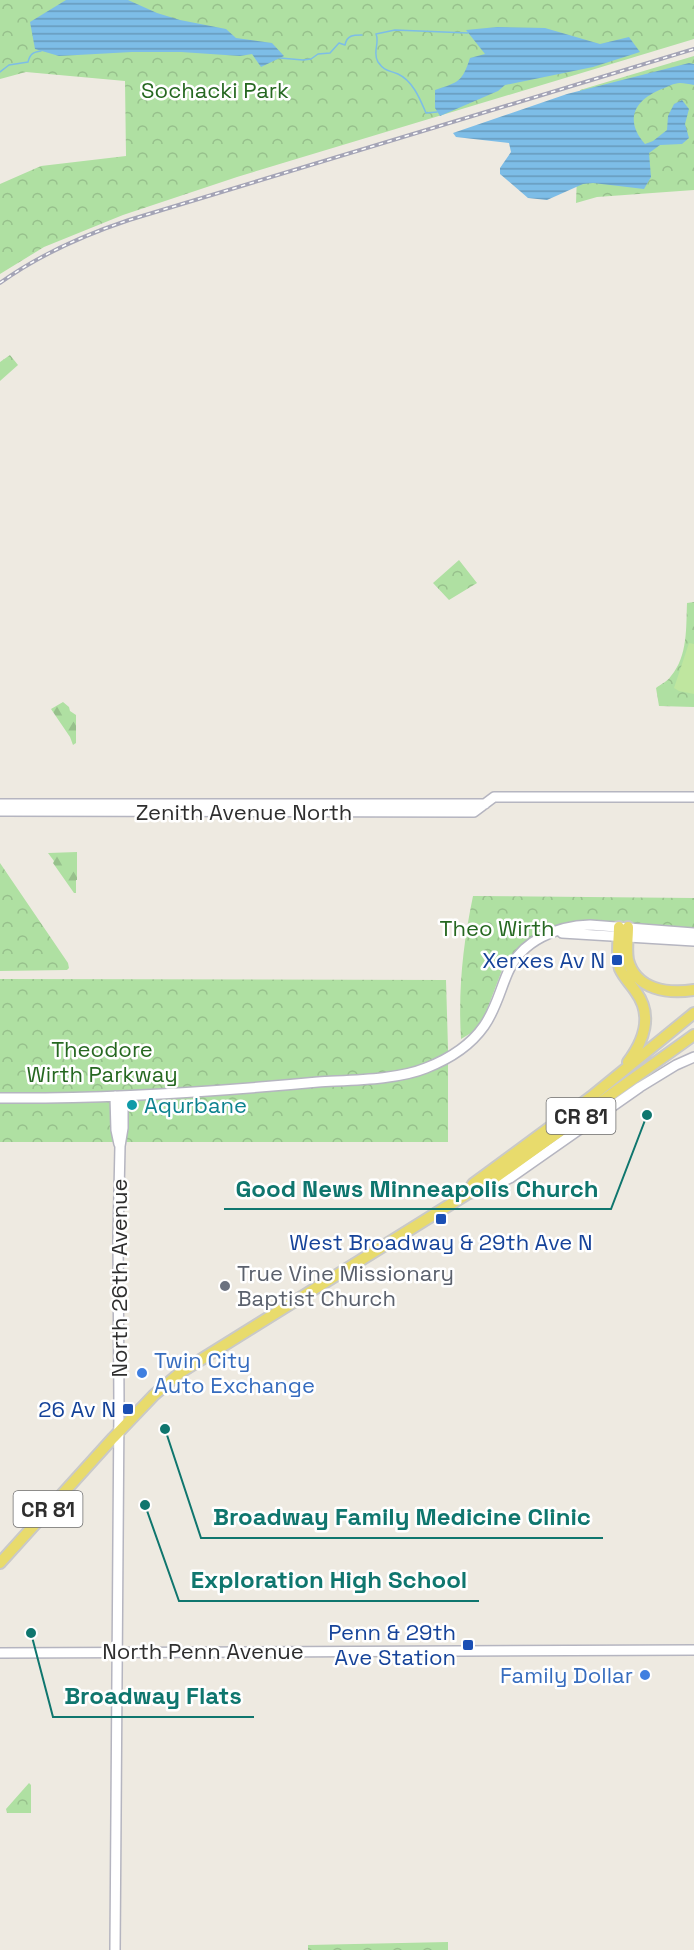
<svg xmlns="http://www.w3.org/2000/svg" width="694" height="1950" font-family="'Space Grotesk',sans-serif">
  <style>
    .forest { fill: url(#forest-firs) }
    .park { fill: url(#park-crowns) }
    .pitch { fill: #bfe69f }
    .water { fill: url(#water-rules) }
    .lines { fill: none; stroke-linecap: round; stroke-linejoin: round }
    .stream { stroke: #7dbde7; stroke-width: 1.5 }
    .secondary-casing { stroke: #b5b5c0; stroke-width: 12 }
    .primary-casing { stroke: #c9c9c9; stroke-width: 14 }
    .secondary { stroke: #fff; stroke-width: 9 }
    .primary { stroke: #e8db6c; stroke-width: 10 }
    .rail-casing { stroke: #a4a4b6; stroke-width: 4 }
    .rail { stroke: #fff; stroke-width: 1.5; stroke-dasharray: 4.5; stroke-linecap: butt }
    .transit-dot { fill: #1a4fb4; stroke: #fff; stroke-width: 2 }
    .culture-dot { fill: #0f9aa8; stroke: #fff; stroke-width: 2 }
    .worship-dot { fill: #6b7280; stroke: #fff; stroke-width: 2 }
    .shop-dot { fill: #3f7fe0; stroke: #fff; stroke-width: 2 }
    .labels { text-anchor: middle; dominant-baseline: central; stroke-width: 5; stroke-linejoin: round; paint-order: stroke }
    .shield { fill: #fff; stroke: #6d6d6d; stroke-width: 1.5 }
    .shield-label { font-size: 21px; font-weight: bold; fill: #2e2e2e }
    .park-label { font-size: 22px; fill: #266821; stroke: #fff }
    .street-label { font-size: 22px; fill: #2e2e2e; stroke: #fff }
    .transit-label { font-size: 22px; fill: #164399; stroke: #fff; text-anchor: end }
    .culture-label { font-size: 22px; fill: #0d838f; stroke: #fff; text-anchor: start }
    .worship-label { font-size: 22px; fill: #5b616d; stroke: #fff; text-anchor: start }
    .shop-label { font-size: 22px; fill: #366cbe; stroke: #fff; text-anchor: start }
    .leader { fill: none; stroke: #0f766e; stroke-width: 2 }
    .callout-dot { fill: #0f766e; stroke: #fff; stroke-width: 2 }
    .callout-label { font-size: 24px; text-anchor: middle; font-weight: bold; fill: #0f766e; stroke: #fff; stroke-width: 5; stroke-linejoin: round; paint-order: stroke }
  </style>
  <defs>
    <pattern id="forest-firs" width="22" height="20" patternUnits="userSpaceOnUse" patternTransform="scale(1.5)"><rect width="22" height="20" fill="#afe0a2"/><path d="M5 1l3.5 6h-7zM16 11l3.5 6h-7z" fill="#97c08c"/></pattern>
    <pattern id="park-crowns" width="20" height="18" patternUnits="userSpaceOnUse" patternTransform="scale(1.5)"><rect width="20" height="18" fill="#afe0a2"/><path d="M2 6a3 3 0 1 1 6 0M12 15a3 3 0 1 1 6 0" fill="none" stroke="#97c08c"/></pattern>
    <pattern id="water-rules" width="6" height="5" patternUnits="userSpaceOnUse" patternTransform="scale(1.5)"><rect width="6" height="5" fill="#7dbde7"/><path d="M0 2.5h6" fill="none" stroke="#679abc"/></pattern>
  </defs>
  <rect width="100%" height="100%" fill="#eeeae1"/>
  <!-- forest -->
  <path class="forest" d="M63,702L69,707L70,711L76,715V743L73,745L70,737L51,709Z
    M77,852V880H76V893H74L53,863L54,861L48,853Z"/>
  <!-- park -->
  <path class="park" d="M0,0H694V39L237,177L123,215L44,247L0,274V184L41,166L126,156L125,81L26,72L0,79Z
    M694,56V190L597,197L576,203L580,90Z
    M10,355L18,365L0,381V362Z
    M459,560L477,583L449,600L433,583Z
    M694,602V707L659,706L656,688C661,684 668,681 671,676C688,656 686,627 687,603Z
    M0,863L68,963L69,968L67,970L0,971Z
    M473,896L694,898V935L564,924L540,932L521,945L502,970L485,1015L476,1030L461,1039C458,990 463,944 473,896Z
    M0,979L446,980L448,1048V1142H0Z
    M29,1783L31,1785V1813H7L6,1809Z
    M448,1942V1950H308V1945Z"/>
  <!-- pitch -->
  <path class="pitch" d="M689,643L694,644V694L679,691L674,688Z"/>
  <!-- water -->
  <path class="water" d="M66,0H128L157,13L180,20L226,29L236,38L272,43L284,56L261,67L252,54L240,56L181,52H132L59,56L35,49L30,22Z
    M497,27L545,28L600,44L629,37L640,52L593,67L505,85L498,91L440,116L435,108V90C459,82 462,82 470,58L485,54L466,30Z
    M689,63L694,64V85C689,84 684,83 680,83C674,83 667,87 662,89C634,100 624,120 645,144L653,141L667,130L668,116L674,104L682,100L689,109L685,124L689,138L682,144L660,145L649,153L651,177L644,189L593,183L583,184L547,200L528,198L500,174V168L511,152L509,143L456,137L453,133L567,94Z"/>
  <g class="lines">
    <!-- stream -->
    <path class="stream" d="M280,58L303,60L311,59L318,54L330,53L339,43L345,45C347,35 353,35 362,35
      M0,72L9,65L28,62C30,54 33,52 41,51
      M437,112L426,113C420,99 413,81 398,74C389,70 385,72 378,62C372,53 380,43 376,34L395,30L468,33"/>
    <defs>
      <path id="secondary" d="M0,804H485
        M0,811L474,812L494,797H694
        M562,933L694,941
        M115,1096L116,1130L119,1144
        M0,1098C106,1099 212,1092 318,1082C350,1080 397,1080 426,1068C449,1059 470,1046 484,1026C496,1009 500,990 508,972C522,940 557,926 590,925L694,933
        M483,1188L495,1185L510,1178L640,1087L676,1065L694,1057
        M0,1653L694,1650
        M115,1950L119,1405L118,1238L120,1146L123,1128V1096"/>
      <path id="primary" d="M619,927C619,940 616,956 620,969C624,978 631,984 636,992C653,1015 644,1041 628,1062
        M628,927C628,938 626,950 628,960C636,990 668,994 694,990
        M467,1194L473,1184L591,1097L694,1013
        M0,1563L113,1438L154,1395L181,1372L467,1194L478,1190L694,1035"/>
    </defs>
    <!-- secondary casing -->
    <use href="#secondary" class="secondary-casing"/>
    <!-- primary casing -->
    <use href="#primary" class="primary-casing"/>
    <!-- secondary -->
    <use href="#secondary" class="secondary"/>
    <!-- primary -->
    <use href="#primary" class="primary"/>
    <defs>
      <path id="rail" d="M0,283C39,255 84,235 129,220L694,49"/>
    </defs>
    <!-- rail casing -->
    <use href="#rail" class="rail-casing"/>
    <!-- rail -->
    <use href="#rail" class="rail"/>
  </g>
  <!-- markers -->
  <g class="transit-dot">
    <rect x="611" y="954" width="12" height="12" rx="3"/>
    <rect x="435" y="1213" width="12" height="12" rx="3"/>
    <rect x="122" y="1403" width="12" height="12" rx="3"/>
    <rect x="462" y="1639" width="12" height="12" rx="3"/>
  </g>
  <circle class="culture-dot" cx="132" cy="1105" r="6"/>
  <circle class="worship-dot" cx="225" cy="1286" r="6"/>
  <g class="shop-dot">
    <circle cx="142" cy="1373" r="6"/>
    <circle cx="645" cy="1675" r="6"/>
  </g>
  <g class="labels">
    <!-- shield labels -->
    <g class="shield">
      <rect x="546.5" y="1098" width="69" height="36" rx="4.5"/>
      <rect x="13.5" y="1491" width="69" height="36" rx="4.5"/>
    </g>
    <g class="shield-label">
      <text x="581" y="1116">CR 81</text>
      <text x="48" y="1509">CR 81</text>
    </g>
    <!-- park labels -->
    <g class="park-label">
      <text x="215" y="90">Sochacki Park</text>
      <text x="497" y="928">Theo Wirth</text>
      <text x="102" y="1049">Theodore<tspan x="102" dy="25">Wirth Parkway</tspan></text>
    </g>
    <!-- street labels -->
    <g class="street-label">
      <text x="244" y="812">Zenith Avenue North</text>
      <text transform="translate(119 1278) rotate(-90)">North 26th Avenue</text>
      <text x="203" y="1651">North Penn Avenue</text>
    </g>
    <!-- transit labels -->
    <g class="transit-label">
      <text x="605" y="960">Xerxes Av N</text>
      <text x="441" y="1242" text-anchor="middle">West Broadway &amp; 29th Ave N</text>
      <text x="116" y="1409">26 Av N</text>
      <text x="456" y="1632">Penn &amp; 29th<tspan x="456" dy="25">Ave Station</tspan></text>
    </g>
    <!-- culture labels -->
    <g class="culture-label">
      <text x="144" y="1105">Aqurbane</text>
    </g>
    <!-- worship labels -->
    <g class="worship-label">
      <text x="237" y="1273">True Vine Missionary<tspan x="237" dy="25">Baptist Church</tspan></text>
    </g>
    <!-- shop labels -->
    <g class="shop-label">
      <text x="154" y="1360">Twin City<tspan x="154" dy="25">Auto Exchange</tspan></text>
      <text x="633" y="1675" text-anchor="end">Family Dollar</text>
    </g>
  </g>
  <!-- callouts -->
  <path class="leader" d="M647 1115L611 1209H224M165 1429L201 1538H603M145 1505L179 1601H479M31 1633L53 1717H254"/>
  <g class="callout-dot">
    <circle cx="647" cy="1115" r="6"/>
    <circle cx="165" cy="1429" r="6"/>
    <circle cx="145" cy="1505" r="6"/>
    <circle cx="31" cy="1633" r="6"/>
  </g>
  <g class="callout-label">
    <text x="417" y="1197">Good News Minneapolis Church</text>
    <text x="402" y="1525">Broadway Family Medicine Clinic</text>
    <text x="329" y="1588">Exploration High School</text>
    <text x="153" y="1704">Broadway Flats</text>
  </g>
</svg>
